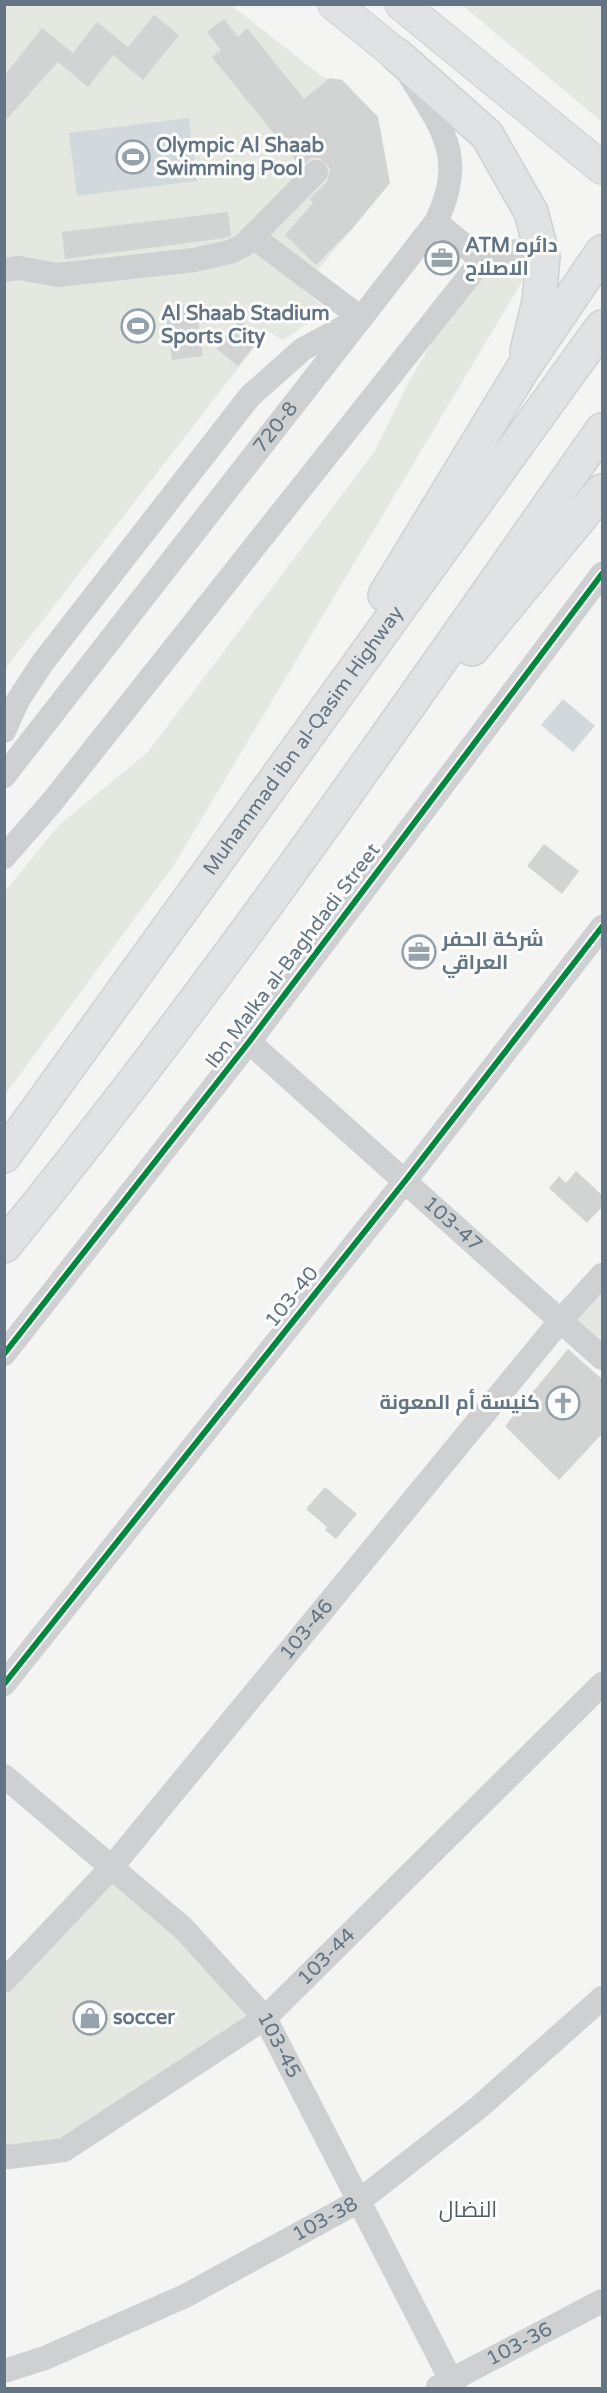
<svg xmlns="http://www.w3.org/2000/svg" width="607" height="2393" font-family="'Varela Round',Cairo,sans-serif">
  <style>
    .green { fill: #e4e8e0 }
    .water { fill: #d2d9dc }
    .building { fill: #d2d3d3 }
    .lines { fill: none; stroke-linecap: round; stroke-linejoin: round }
    .major-casing { stroke: #cfd1d1; stroke-width: 34 }
    .highway-casing { stroke: #d0d1d1; stroke-width: 36 }
    .minor { stroke: #cfd0d1; stroke-width: 24 }
    .major { stroke: #e1e2e3; stroke-width: 32 }
    .highway { stroke: #e1e2e3; stroke-width: 33 }
    .cycleway-casing { stroke: #fff; stroke-width: 10 }
    .cycleway { stroke: #00873e; stroke-width: 6 }
    .labels { text-anchor: middle; dominant-baseline: central; stroke-width: 6; stroke-linejoin: round; paint-order: stroke }
    .poi-label { font-size: 20px; font-weight: bold; fill: #627485; stroke: #fff; text-anchor: start }
    .street-label { font-size: 20px; fill: #627485; stroke: #fff }
    .quarter-label { font-size: 22px; fill: #505d69; stroke: #fff }
  </style>
  <rect width="100%" height="100%" fill="#f4f5f2"/>
  <!-- green -->
  <path class="green" d="M5,5H231L324,78L342,80L378,117L390,183L302,289L328,310L283,340L267,331L5,669Z
    M462,5H602V122Z
    M506,268L523,280L174,865L5,1095V891L59,825L147,753L375,451L405,389L443,322L479,270Z
    M602,1276V1350L574,1322Z
    M111,1868L265,2018L64,2150L4,2155V1981Z"/>
  <!-- water -->
  <path class="water" d="M189,118L197,181L77,196L69,133Z
    M563,699L595,726L573,752L541,725Z"/>
  <!-- building -->
  <path class="building" d="M154,15L179,35L143,80L113,55L88,87L58,62L4,122V76L42,28L73,53L97,22L128,47Z
    M224,19L238,37L247,28L304,99L330,78L342,80L378,117L390,183L352,229L316,265L285,235L313,203L309,199L327,182L330,168L319,158H312L301,167L212,57L221,50L207,32Z
    M228,212L231,236L225,238L65,259L62,232Z
    M196,302L203,356L172,360L165,310Z
    M239,320L261,338L238,366L217,349Z
    M544,844L579,871L562,894L527,866Z
    M576,1171L603,1196V1206L587,1223L549,1188L559,1176L566,1183Z
    M568,1349L603,1380V1433L559,1480L505,1426Z
    M325,1487L357,1514L336,1539L325,1530L327,1527L306,1509Z"/>
  <g class="lines">
    <defs>
      <path id="major" d="M334,4L397,55
        M401,4L602,168"/>
      <g id="highway">
        <path d="M397,55L487,135L531,212L543,257L539,302L527,351"/>
        <path d="M385,595L522,370L602,252"/>
        <path d="M472,649L602,491"/>
        <path id="s8" d="M4,1156L602,327"/>
        <path d="M4,1246C218,985 408,706 602,430"/>
      </g>
    </defs>
    <!-- major casing -->
    <use href="#major" class="major-casing"/>
    <!-- highway casing -->
    <use href="#highway" class="highway-casing"/>
    <!-- minor -->
    <g class="minor">
      <path d="M436,222L482,260"/>
      <path d="M4,270L19,268L58,275L194,260L230,252L244,245L316,172"/>
      <path d="M4,731L18,700L43,662L250,396L303,349L361,318L252,236"/>
      <path id="s1" d="M4,776L436,222C466,159 445,132 411,78"/>
      <path d="M4,857L52,802L482,260C502,249 522,249 543,257"/>
      <path id="s2" d="M249,1042L602,1358"/>
      <path d="M4,1354L249,1042L602,574"/>
      <path d="M4,1684L405,1181L602,927"/>
      <path id="s3" d="M4,1776L183,1928L265,2018L455,2388"/>
      <path id="s4" d="M4,1981L111,1868L561,1320L602,1275"/>
      <path id="s5" d="M4,2155L9,2157L64,2150L265,2018L602,1684"/>
      <path id="s6" d="M4,2371L45,2358L185,2296L359,2201L478,2108L602,1998"/>
      <path id="s7" d="M438,2387L602,2301"/>
    </g>
    <!-- major -->
    <use href="#major" class="major"/>
    <!-- highway -->
    <use href="#highway" class="highway"/>
    <defs>
      <path id="cycleway" d="M4,1354L249,1042L602,574
        M4,1684L405,1181L602,927"/>
    </defs>
    <!-- cycleway casing -->
    <use href="#cycleway" class="cycleway-casing"/>
    <!-- cycleway -->
    <use href="#cycleway" class="cycleway"/>
  </g>
  <!-- icons -->
  <defs>
    <symbol id="stadium-ring" viewBox="-11 -11 22 22"><circle r="9.5" fill="#fff" stroke="#95a1ab" stroke-width="1.5"/><path d="M0-5a6.5 5 0 1 0 0 10a6.5 5 0 1 0 0-10ZM-3.5-1.8h7v3.6h-7Z" fill="#95a1ab"/></symbol>
    <symbol id="office-ring" viewBox="-11 -11 22 22"><circle r="9.5" fill="#fff" stroke="#95a1ab" stroke-width="1.5"/><path d="M-6-3h4V-5.5h4V-3h4V5H-6ZM-1-4.5V-3h2v-1.5ZM-6 0V1H6V0Z" fill="#95a1ab"/></symbol>
    <symbol id="church-ring" viewBox="-11 -11 22 22"><circle r="9.5" fill="#fff" stroke="#95a1ab" stroke-width="1.5"/><path d="M-1.2-6h2.4v3.5h3.3v2.4h-3.3V6h-2.4V-.1h-3.3v-2.4h3.3Z" fill="#95a1ab"/></symbol>
    <symbol id="shop-ring" viewBox="-11 -11 22 22"><circle r="9.5" fill="#fff" stroke="#95a1ab" stroke-width="1.5"/><path d="M-5-2.5h2.3a2.7 3.5 0 0 1 5.4 0H5L5.5 6h-11ZM-1.5-2.5h3a1.5 2.3 0 0 0-3 0Z" fill="#95a1ab"/></symbol>
  </defs>
  <g fill-rule="evenodd">
    <use href="#stadium-ring" x="114" y="138" width="38" height="38"/>
    <use href="#office-ring" x="423" y="239" width="38" height="38"/>
    <use href="#stadium-ring" x="119" y="307" width="38" height="38"/>
    <use href="#office-ring" x="400" y="933" width="38" height="38"/>
    <use href="#church-ring" x="544" y="1384" width="38" height="38"/>
    <use href="#shop-ring" x="71" y="1999" width="38" height="38"/>
  </g>
  <g class="labels">
    <!-- poi labels -->
    <g class="poi-label">
      <text x="156" y="146">Olympic Al Shaab<tspan x="156" dy="23">Swimming Pool</tspan></text>
      <text x="465" y="246">ATM دائره<tspan x="465" dy="23">الاصلاح</tspan></text>
      <text x="161" y="314">Al Shaab Stadium<tspan x="161" dy="23">Sports City</tspan></text>
      <text x="442" y="940">شركة الحفر<tspan x="442" dy="23">العراقي</tspan></text>
      <text x="540" y="1403" text-anchor="end">كنيسة أم المعونة</text>
      <text x="113" y="2018">soccer</text>
    </g>
    <!-- street labels -->
    <g class="street-label">
      <text stroke="none"><textPath href="#s1" startOffset="442">720-8</textPath></text>
      <text stroke="none"><textPath href="#s8" startOffset="512">Muhammad ibn al-Qasim Highway</textPath></text>
      <text transform="translate(293 956) rotate(-53)">Ibn Malka al-Baghdadi Street</text>
      <text stroke="none"><textPath href="#s2" startOffset="273">103-47</textPath></text>
      <text transform="translate(292 1297) rotate(-51)">103-40</text>
      <text stroke="none"><textPath href="#s4" startOffset="464">103-46</textPath></text>
      <text stroke="none"><textPath href="#s5" startOffset="388">103-44</textPath></text>
      <text stroke="none"><textPath href="#s3" startOffset="387">103-45</textPath></text>
      <text stroke="none"><textPath href="#s6" startOffset="356">103-38</textPath></text>
      <text stroke="none"><textPath href="#s7" startOffset="92">103-36</textPath></text>
    </g>
    <!-- quarter labels -->
    <g class="quarter-label">
      <text x="468" y="2210">النضال</text>
    </g>
  </g>
  <!-- border -->
  <rect width="607" height="2393" fill="none" stroke="#627485" stroke-width="12"/>
</svg>
